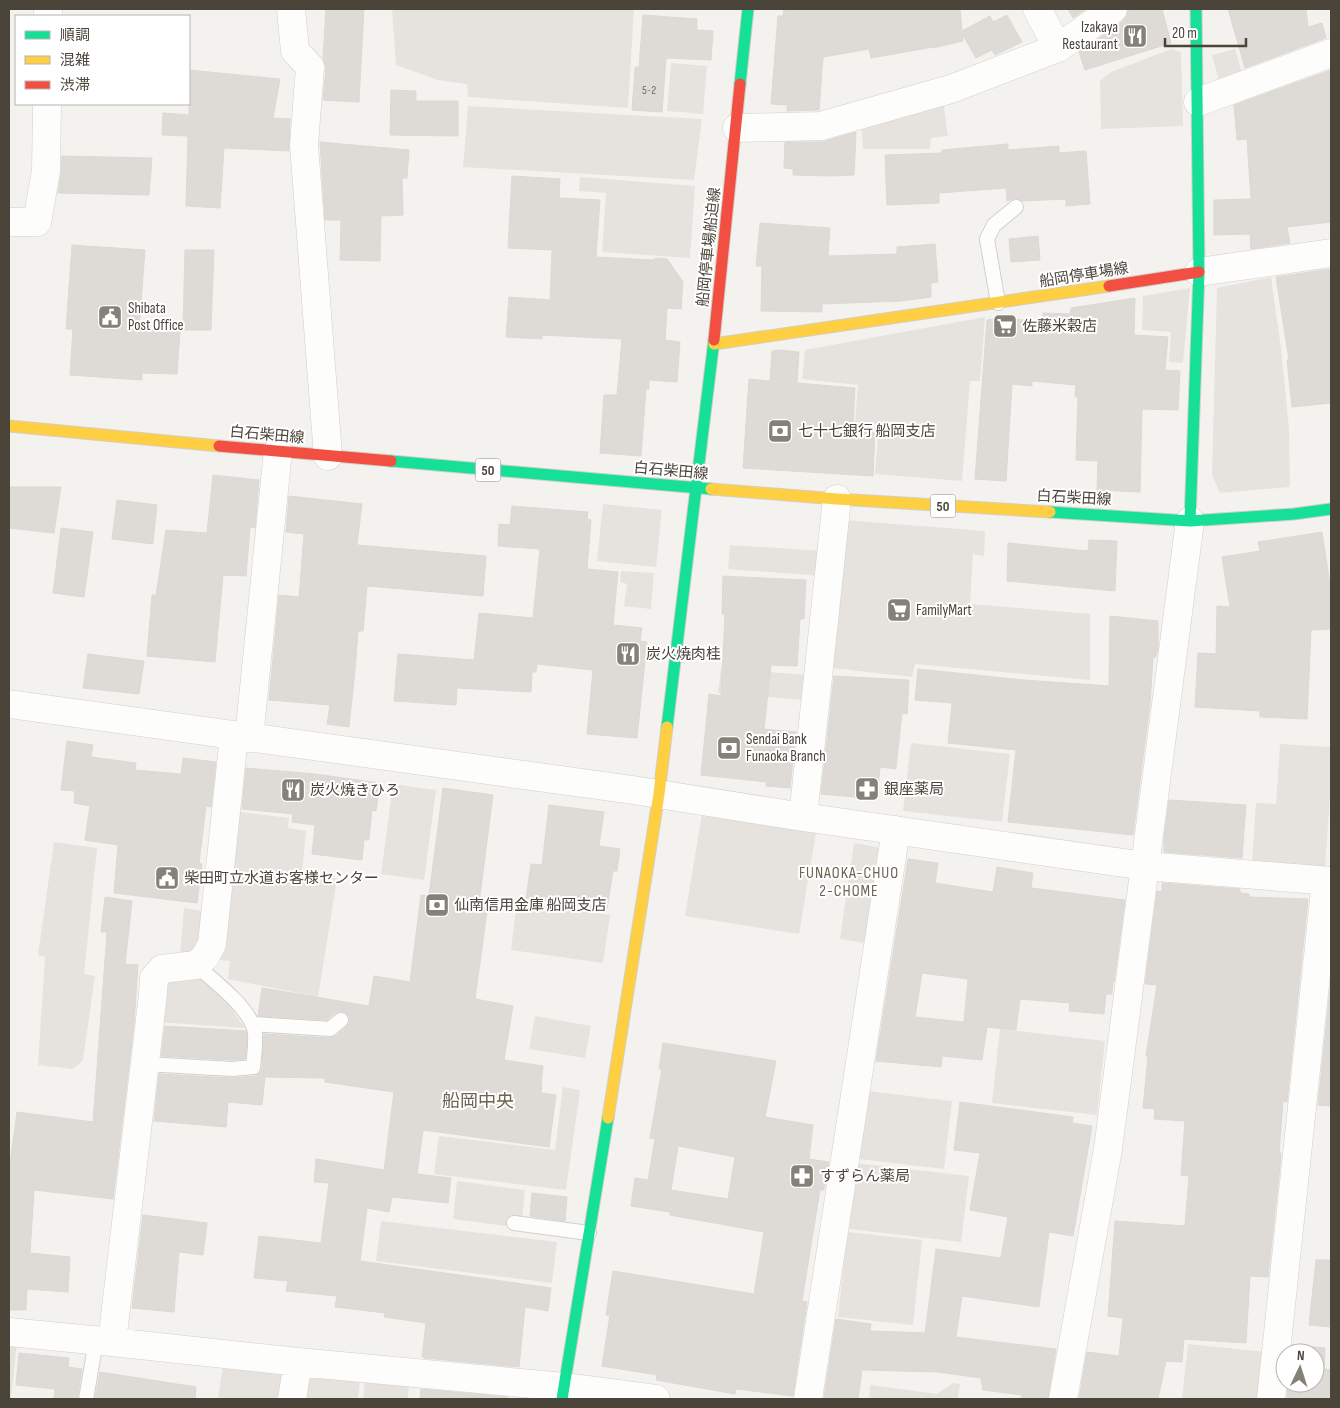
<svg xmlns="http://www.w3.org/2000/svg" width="1340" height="1408" font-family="'Sofia Sans Condensed','Noto Sans JP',sans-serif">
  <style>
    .parking { fill: #e6e3df }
    .building { fill: #dedbd6; stroke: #dcd9d4; fill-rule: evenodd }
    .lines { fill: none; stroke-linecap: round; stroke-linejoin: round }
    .lane-casing { stroke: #d2d0cb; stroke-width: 16 }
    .street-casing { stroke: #d2d0cb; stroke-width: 29 }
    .fast-casing { stroke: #d3cfc5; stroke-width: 13 }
    .slow-casing { stroke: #d3cfc5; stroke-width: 13 }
    .jam-casing { stroke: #d3cfc5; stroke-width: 13 }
    .lane { stroke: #fdfdfc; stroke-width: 14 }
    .street { stroke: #fdfdfc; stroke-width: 28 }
    .fast { stroke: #16e098; stroke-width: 11 }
    .slow { stroke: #ffcf43; stroke-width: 11 }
    .jam { stroke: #f24e42; stroke-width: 11 }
    .labels { text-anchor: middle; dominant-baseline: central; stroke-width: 4; stroke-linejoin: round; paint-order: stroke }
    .number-label { font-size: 12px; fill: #706a61 }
    .shield { fill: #fff; stroke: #817c74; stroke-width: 1 }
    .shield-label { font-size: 14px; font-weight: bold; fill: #4b4439 }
    .poi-label { font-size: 15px; fill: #4b4439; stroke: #fff; text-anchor: start }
    .street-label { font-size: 15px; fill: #4b4439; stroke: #fff }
    .neighbourhood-label { font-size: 16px; letter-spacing: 1px; fill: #6e6250; stroke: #fff }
    .quarter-label { font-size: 18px; fill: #6e6250; stroke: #fff }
  </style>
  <rect width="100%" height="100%" fill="#f4f2ee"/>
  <!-- parking -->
  <path class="parking" d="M392,9H634L628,108L468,97L467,84L438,80L396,65Z
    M1171,49L1181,52L1183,126L1101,129L1100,81L1111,72Z
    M1235,49L1244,80L1221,87L1212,55Z
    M671,63L707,66L703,114L667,111Z
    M943,100L948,136L931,138L930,149H863L861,119Z
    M468,106L702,119L694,180L463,167Z
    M580,177L695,186L690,258L602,252L606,193L579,191Z
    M1271,277L1281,348L1289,428L1290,487L1220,493L1212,475L1217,288Z
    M1190,288L1183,363L1169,362L1171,332L1142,330L1143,296Z
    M985,317L980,381H970L962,481L875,474L879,425L855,422L858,385L802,379L805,350Z
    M603,504L662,510L656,567L597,561Z
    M844,520L985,531L984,556L973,554L970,604L1090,614V680L915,664L912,677L832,668Z
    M730,545L826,551L824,576L728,569Z
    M621,571L654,573L651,609L624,606L627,584L620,582Z
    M721,668L806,675L804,700L718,693Z
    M911,743L1010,754L1002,822L903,811Z
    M1280,744L1331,747V781L1325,868L1252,864L1256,803L1276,804Z
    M393,784L436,790L424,880L381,874Z
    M232,811L289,818L288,828L306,831L302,872L337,879L318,997L228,979L230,961L214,959Z
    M702,814L816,833L799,934L685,916Z
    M54,842L97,848L84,974L95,976L83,1060L73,1069L38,1065L45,957L38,955Z
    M854,843L881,848L866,943L840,939Z
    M517,902L610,915L603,963L511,950Z
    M184,908L204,911L201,944L193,955L180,954Z
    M212,964L211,980L245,1028L155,1022L159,981Z
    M535,1016L591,1026L585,1058L529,1049Z
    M1000,1029L1105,1041L1097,1115L992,1103Z
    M563,1087L580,1090L566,1190L434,1174L439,1136L555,1150Z
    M867,1091L952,1101L944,1169L859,1159Z
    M856,1163L969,1176L961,1242L849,1229Z
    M457,1181L525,1190L521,1228L453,1219Z
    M381,1221L557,1242L552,1283L376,1261Z
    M847,1232L922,1240L913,1325L838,1317Z
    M9,1341L17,1342L11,1399H9Z
    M1188,1344L1267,1352L1263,1399H1182Z
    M223,1365L287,1374L284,1399H218Z
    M303,1372L360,1379L358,1399H300Z
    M365,1379L409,1384L408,1399H363Z
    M953,1383L960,1384L958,1399H869L870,1385L937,1394Z"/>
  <!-- building -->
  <path class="building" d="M326,9H364L359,102L323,100L326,68L323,58Z
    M784,9H960L962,31L990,16L993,22L1007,15L1022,42L995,55L992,50L976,58L963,35V41L933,48V47L871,58L869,49L823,57L819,110L787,111V105L771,104L778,16H783Z
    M1068,9H1086L1073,18Z
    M1128,9H1162L1171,43L1085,70L1079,52L1122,22L1127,16Z
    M1228,9H1306L1308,27L1322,23L1326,38L1245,68Z
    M643,15L697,19V30L713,31L711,60L666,58L662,112L632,110L635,67H639Z
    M189,70L280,79L273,118L290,119L289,151L224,148L220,208L186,206L188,136L162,135L163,113L189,115Z
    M1331,70V222L1287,227L1290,243L1251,249L1250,234L1214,235V200L1251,199L1247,139L1237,140L1234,105Z
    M391,90L416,91V101H458V136L390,135Z
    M856,132L854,175L832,176L793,175V169L784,168L785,142H822Z
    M320,142L409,150L407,178H402L403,215L381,216L380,261L340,260L341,220H325Z
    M1008,144V150L1059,146V153L1086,151L1090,204L1066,206V199L1022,201L1015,198L1007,201L1006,188L939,193V203L887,205L885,155L942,153V150Z
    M62,156L152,158L149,195L58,193L61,174Z
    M512,176L560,179L559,198L600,200L596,257L653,260L657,258L667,259L683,282L681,309L667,308L665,340L680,342L677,382L649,380V389H646L641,456L600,453L604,395H617L622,339L542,335V339L506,337L509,297L550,300L552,250L508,248Z
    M760,223L830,228L828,256L897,254V247L935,244L938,282L931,283V297L901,301L822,304V312L761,311L762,266H756Z
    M1038,236L1040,260L1011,262L1009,239Z
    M72,245L145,250L139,329L180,331L177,374L142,373V380L70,375L73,329H66Z
    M185,250H214L211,330H183Z
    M1331,269V403L1292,407L1287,360H1289L1276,277Z
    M1135,298L1134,335L1168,337L1165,370L1180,371L1178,410L1142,409L1140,492L1097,490L1098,461L1076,460L1078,397H1075L1076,385L1032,381V386L1012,384L1006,481L975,479L987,320L1002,318L1042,322L1043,313L1070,314L1071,308Z
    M779,350L799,352L797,383L855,388L853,427L875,429L873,476L743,468L749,379L770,381L772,351Z
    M213,475L259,480L255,528L250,527L246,576L223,575L215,662L147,656L152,595H156L166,530L207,533Z
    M9,487H61L54,533L9,528Z
    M289,496L362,504L357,545L486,556L483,596L367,586L363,631H358L355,670L349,727L327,724L330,705L269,700L279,595L299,597L304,534L286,532Z
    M117,500L157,505L153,544L112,539Z
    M512,506L588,512L587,519L591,520L587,569L618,572L613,625L642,628L640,641L647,642L637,738L587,734L593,670L537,664L536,672H532L531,692L457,688L456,705L394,701L398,654L474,660L479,613L533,618L540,549L498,546L499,524L510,525Z
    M61,528L93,532L84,597L53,593Z
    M1322,532L1331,591V629L1311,630L1307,719L1260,717V711L1195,707L1198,653L1216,654L1217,606L1230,607L1222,557L1260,551L1258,542Z
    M1089,540L1117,541L1115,591L1007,581L1008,543L1088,551Z
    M723,576L806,580L804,619H800L797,666L771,665L764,729L796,732L790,788L766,786L767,782L701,775L709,694L721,696L725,615L722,614Z
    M1110,616L1158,621V648L1156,657H1153L1150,704L1133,835L1008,822L1016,750L948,743L952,703L915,700L918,669L1024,680L1109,686Z
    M88,654L144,661L139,694L83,688Z
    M834,676L909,680L907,714L902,713L896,769L880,767L877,799L821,794Z
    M67,741L93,745L91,757L136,763L135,770L181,774L183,758L216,762L211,807L206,806L199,863L202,864L197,903L114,893L118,845L85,840L90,806L74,803L75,791L61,790Z
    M246,768L315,774L380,783L376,811L372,810L369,840H364L362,860L312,854L315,825L292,822L293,814L242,809Z
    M443,788L493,795L479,903L488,904L475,999L513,1006L504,1060L543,1066L541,1085H542L541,1093L556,1095L549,1147L423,1130L417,1174L451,1178L448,1203L392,1197L389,1212L367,1208L360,1261L551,1288L548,1311L525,1307L519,1367L424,1358V1357H422L426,1323L384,1317L385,1313L335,1307L337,1296L286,1291L288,1281L254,1278L259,1236L321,1243L329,1183L314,1182L316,1159L384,1170L394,1092L325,1082V1078L265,1077L262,1105L228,1102L226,1127L154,1121L159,1074L232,1078L254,1076L260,1072L262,1068L264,1034L329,1038L336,1036L349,1024L350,1019L348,1015L345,1012L340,1011L335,1013L327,1020L258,1016L262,988L369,1006L374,976L410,982L421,895L429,896Z
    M1169,800L1246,805L1242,858L1164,852V838Z
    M549,805L604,812L599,846L620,849L617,871H613L607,909L526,898L531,864L542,865Z
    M908,859L938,863L935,883L993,892L997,867L1033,873L1031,888L1125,900L1114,982H1113L1112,994H1106L1104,1014L1069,1011L1070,1003L1020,999L1016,1030L987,1027L982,1060L942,1056L941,1067L876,1061ZM922,973L968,979L964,1022L915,1017Z
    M1162,883L1240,889V893L1249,894V897L1308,899L1287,1102L1283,1101L1279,1153H1281L1280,1166L1268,1277L1250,1276L1246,1343L1184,1339L1182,1362L1166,1361L1158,1399H1079L1087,1352L1119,1356L1123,1318L1108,1316L1115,1221L1185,1226L1189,1176L1181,1175L1185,1121L1154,1119L1155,1109L1143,1108L1148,1056H1146L1157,985L1145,984L1157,891L1162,892Z
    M105,897L132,901L125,964L138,965L134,1024L113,1199L34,1190L30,1253L70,1257L68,1292L27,1289L26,1310H9V1171L17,1112L93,1122L107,932H101Z
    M1331,980V1106L1318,1105Z
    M165,1026L246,1031L247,1041L245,1059L232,1060L161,1056Z
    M663,1043L776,1061L765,1117L813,1125L809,1159L829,1162L824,1190H820L802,1301L807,1302L793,1396L736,1389L735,1394L656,1380L657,1375L602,1366L610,1315H606L613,1271L754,1294L764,1232L670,1215V1212L631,1206L635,1178L648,1180L655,1139L650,1138L662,1069H659ZM678,1146L735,1157L728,1199L671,1190Z
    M960,1102L1073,1117L1072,1123L1092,1126L1073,1236L1049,1232L1039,1307L962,1296L956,1337L1056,1349L1048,1399H1021L1022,1395L983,1390L981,1378L938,1372L862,1370L858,1399H824L836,1319L871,1324L870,1331L925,1333L936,1249L1001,1258L1008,1217L970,1210L980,1153L954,1150Z
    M532,1193L567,1197L565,1221L530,1216Z
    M143,1215L207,1223L203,1255L179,1252L174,1312L132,1308Z
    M1316,1260H1331V1327L1309,1325Z
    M1292,1345L1325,1348L1324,1369L1331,1370V1399H1287L1288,1383H1315V1353H1292Z
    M19,1353L69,1358L68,1367L82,1369L77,1399H54L55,1389L16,1385Z
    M100,1372L196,1387L195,1399H95Z
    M421,1389L508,1397V1399H420Z"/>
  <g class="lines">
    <defs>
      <path id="lane" d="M998,303L987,239L994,225L1016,207
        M252,1024L330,1029L341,1020
        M145,1064L232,1069L253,1067C254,1056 257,1037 254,1028C246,1005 214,981 196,965
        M514,1223L589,1233
        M86,1399L96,1341"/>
      <path id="street" d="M291,9L295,51L310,67L304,145L328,456
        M1037,9L1058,48
        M48,16V9
        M1198,102L1331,53
        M737,128L821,126L951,89L1058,48L1113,9
        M9,222H37L46,171L47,104
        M1199,272L1331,253
        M9,704L633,790L803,817L1145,866L1331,881
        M249,738L278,451
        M803,817L837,499
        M9,1332L112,1342L298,1362L564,1387L656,1399
        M112,1342L153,994L154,978L162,969L196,965L205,957L212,944L234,736
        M292,1399L298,1362
        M808,1399L896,830
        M1063,1399L1108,1149L1190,521
        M1271,1399L1326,881"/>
      <path id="fast" d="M740,84L748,9
        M391,461L711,489
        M1050,512L1190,521L1294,514L1331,509
        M1190,521L1199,272L1196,9
        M667,727L714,340
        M562,1399L608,1118"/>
      <path id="slow" d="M714,344L1109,286
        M9,426L219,446
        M711,489L837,499L1050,512
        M608,1118L659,794L667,727"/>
      <path id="jam" d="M1109,286L1199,272
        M714,340L740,84
        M219,446L391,461"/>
    </defs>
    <!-- lane casing -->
    <use href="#lane" class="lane-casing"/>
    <!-- street casing -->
    <use href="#street" class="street-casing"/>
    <!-- fast casing -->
    <use href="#fast" class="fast-casing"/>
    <!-- slow casing -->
    <use href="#slow" class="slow-casing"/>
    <!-- jam casing -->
    <use href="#jam" class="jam-casing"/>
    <!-- lane -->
    <use href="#lane" class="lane"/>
    <!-- street -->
    <use href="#street" class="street"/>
    <!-- fast -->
    <use href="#fast" class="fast"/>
    <!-- slow -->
    <use href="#slow" class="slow"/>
    <!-- jam -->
    <use href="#jam" class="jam"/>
  </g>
  <!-- icons -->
  <defs>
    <symbol id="restaurant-square" viewBox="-11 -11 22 22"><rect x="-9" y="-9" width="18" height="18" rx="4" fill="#868178" stroke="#fff"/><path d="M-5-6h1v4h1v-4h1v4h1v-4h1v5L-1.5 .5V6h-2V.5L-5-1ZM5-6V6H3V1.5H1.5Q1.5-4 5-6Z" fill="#fff"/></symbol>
    <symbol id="civic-square" viewBox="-11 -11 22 22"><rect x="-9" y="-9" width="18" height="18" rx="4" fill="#868178" stroke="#fff"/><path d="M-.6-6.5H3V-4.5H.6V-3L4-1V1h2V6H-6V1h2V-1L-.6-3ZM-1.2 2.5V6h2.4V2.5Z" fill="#fff"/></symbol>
    <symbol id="supermarket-square" viewBox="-11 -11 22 22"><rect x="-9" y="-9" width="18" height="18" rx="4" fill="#868178" stroke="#fff"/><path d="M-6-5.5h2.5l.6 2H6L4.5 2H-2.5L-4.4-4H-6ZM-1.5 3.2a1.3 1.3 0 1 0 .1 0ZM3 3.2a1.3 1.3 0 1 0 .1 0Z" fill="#fff"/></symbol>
    <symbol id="bank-square" viewBox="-11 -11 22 22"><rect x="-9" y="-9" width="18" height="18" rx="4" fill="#868178" stroke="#fff"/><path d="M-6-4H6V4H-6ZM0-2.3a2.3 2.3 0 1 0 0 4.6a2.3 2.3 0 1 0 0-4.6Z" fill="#fff"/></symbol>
    <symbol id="pharmacy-square" viewBox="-11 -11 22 22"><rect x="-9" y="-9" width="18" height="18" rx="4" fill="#868178" stroke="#fff"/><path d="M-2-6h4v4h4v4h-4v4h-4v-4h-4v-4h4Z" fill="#fff"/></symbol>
  </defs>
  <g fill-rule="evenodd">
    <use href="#restaurant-square" x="1121" y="22" width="28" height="28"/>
    <use href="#civic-square" x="96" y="303" width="28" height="28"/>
    <use href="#supermarket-square" x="991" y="312" width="28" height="28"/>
    <use href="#bank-square" x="766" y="417" width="28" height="28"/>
    <use href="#supermarket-square" x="885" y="596" width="28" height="28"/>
    <use href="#restaurant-square" x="614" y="640" width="28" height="28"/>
    <use href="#bank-square" x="715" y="734" width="28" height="28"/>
    <use href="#pharmacy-square" x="853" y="775" width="28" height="28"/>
    <use href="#restaurant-square" x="279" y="776" width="28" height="28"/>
    <use href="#civic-square" x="153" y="864" width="28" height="28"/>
    <use href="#bank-square" x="423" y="891" width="28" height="28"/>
    <use href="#pharmacy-square" x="788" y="1162" width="28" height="28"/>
  </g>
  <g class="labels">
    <!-- number labels -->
    <g class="number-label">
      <text x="649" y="90">5-2</text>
    </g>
    <!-- shield labels -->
    <g class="shield">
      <rect x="475.5" y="458.5" width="25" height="23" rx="4"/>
      <rect x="930.5" y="494.5" width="25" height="23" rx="4"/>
    </g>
    <g class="shield-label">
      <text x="488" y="470">50</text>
      <text x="943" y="506">50</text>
    </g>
    <!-- poi labels -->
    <g class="poi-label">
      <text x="1118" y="27" text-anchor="end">Izakaya<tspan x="1118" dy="17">Restaurant</tspan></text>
      <text x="128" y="308">Shibata<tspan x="128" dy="17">Post Office</tspan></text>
      <text x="1022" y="326">佐藤米穀店</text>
      <text x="798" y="431">七十七銀行 船岡支店</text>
      <text x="916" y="610">FamilyMart</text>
      <text x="646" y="654">炭火焼肉桂</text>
      <text x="746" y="739">Sendai Bank<tspan x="746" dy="17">Funaoka Branch</tspan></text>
      <text x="884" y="789">銀座薬局</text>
      <text x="310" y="790">炭火焼きひろ</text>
      <text x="184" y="878">柴田町立水道お客様センター</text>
      <text x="454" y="905">仙南信用金庫 船岡支店</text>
      <text x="820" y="1176">すずらん薬局</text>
    </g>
    <!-- street labels -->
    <g class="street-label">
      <text transform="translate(709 247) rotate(-84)">船岡停車場船迫線</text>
      <text transform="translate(1084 275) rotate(-9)">船岡停車場線</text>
      <text transform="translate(267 435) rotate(5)">白石柴田線</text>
      <text transform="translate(671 471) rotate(5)">白石柴田線</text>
      <text transform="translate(1074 498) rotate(3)">白石柴田線</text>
    </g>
    <!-- neighbourhood labels -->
    <g class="neighbourhood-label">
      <text x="849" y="873">FUNAOKA-CHUO<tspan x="849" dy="18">2-CHOME</tspan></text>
    </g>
    <!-- quarter labels -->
    <g class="quarter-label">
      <text x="478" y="1101">船岡中央</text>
    </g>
  </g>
  <!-- border -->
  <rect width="1340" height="1408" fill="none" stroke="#4b4439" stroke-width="20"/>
  <!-- legend -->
  <rect x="15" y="15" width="175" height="90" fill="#ffffff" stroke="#b7b4b0"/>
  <rect x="25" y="31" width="25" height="8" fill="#16e098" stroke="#b7b4b0"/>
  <text x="60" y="40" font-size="15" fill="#4b4439">順調</text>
  <rect x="25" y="56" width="25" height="8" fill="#ffcf43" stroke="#b7b4b0"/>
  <text x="60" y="65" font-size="15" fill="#4b4439">混雑</text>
  <rect x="25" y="81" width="25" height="8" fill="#f24e42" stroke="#b7b4b0"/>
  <text x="60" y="90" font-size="15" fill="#4b4439">渋滞</text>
  <!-- north arrow -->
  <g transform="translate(1300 1368) rotate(4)"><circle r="24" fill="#ffffff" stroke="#b7b4b0"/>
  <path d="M0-4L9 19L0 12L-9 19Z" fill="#868178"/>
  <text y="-8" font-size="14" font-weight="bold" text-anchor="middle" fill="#4b4439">N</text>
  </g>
  <!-- scale -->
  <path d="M1165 38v8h81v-8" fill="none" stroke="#4b4439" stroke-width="2.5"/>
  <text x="1172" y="38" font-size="15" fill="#4b4439" stroke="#ffffff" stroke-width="4" paint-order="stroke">20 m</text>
</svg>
